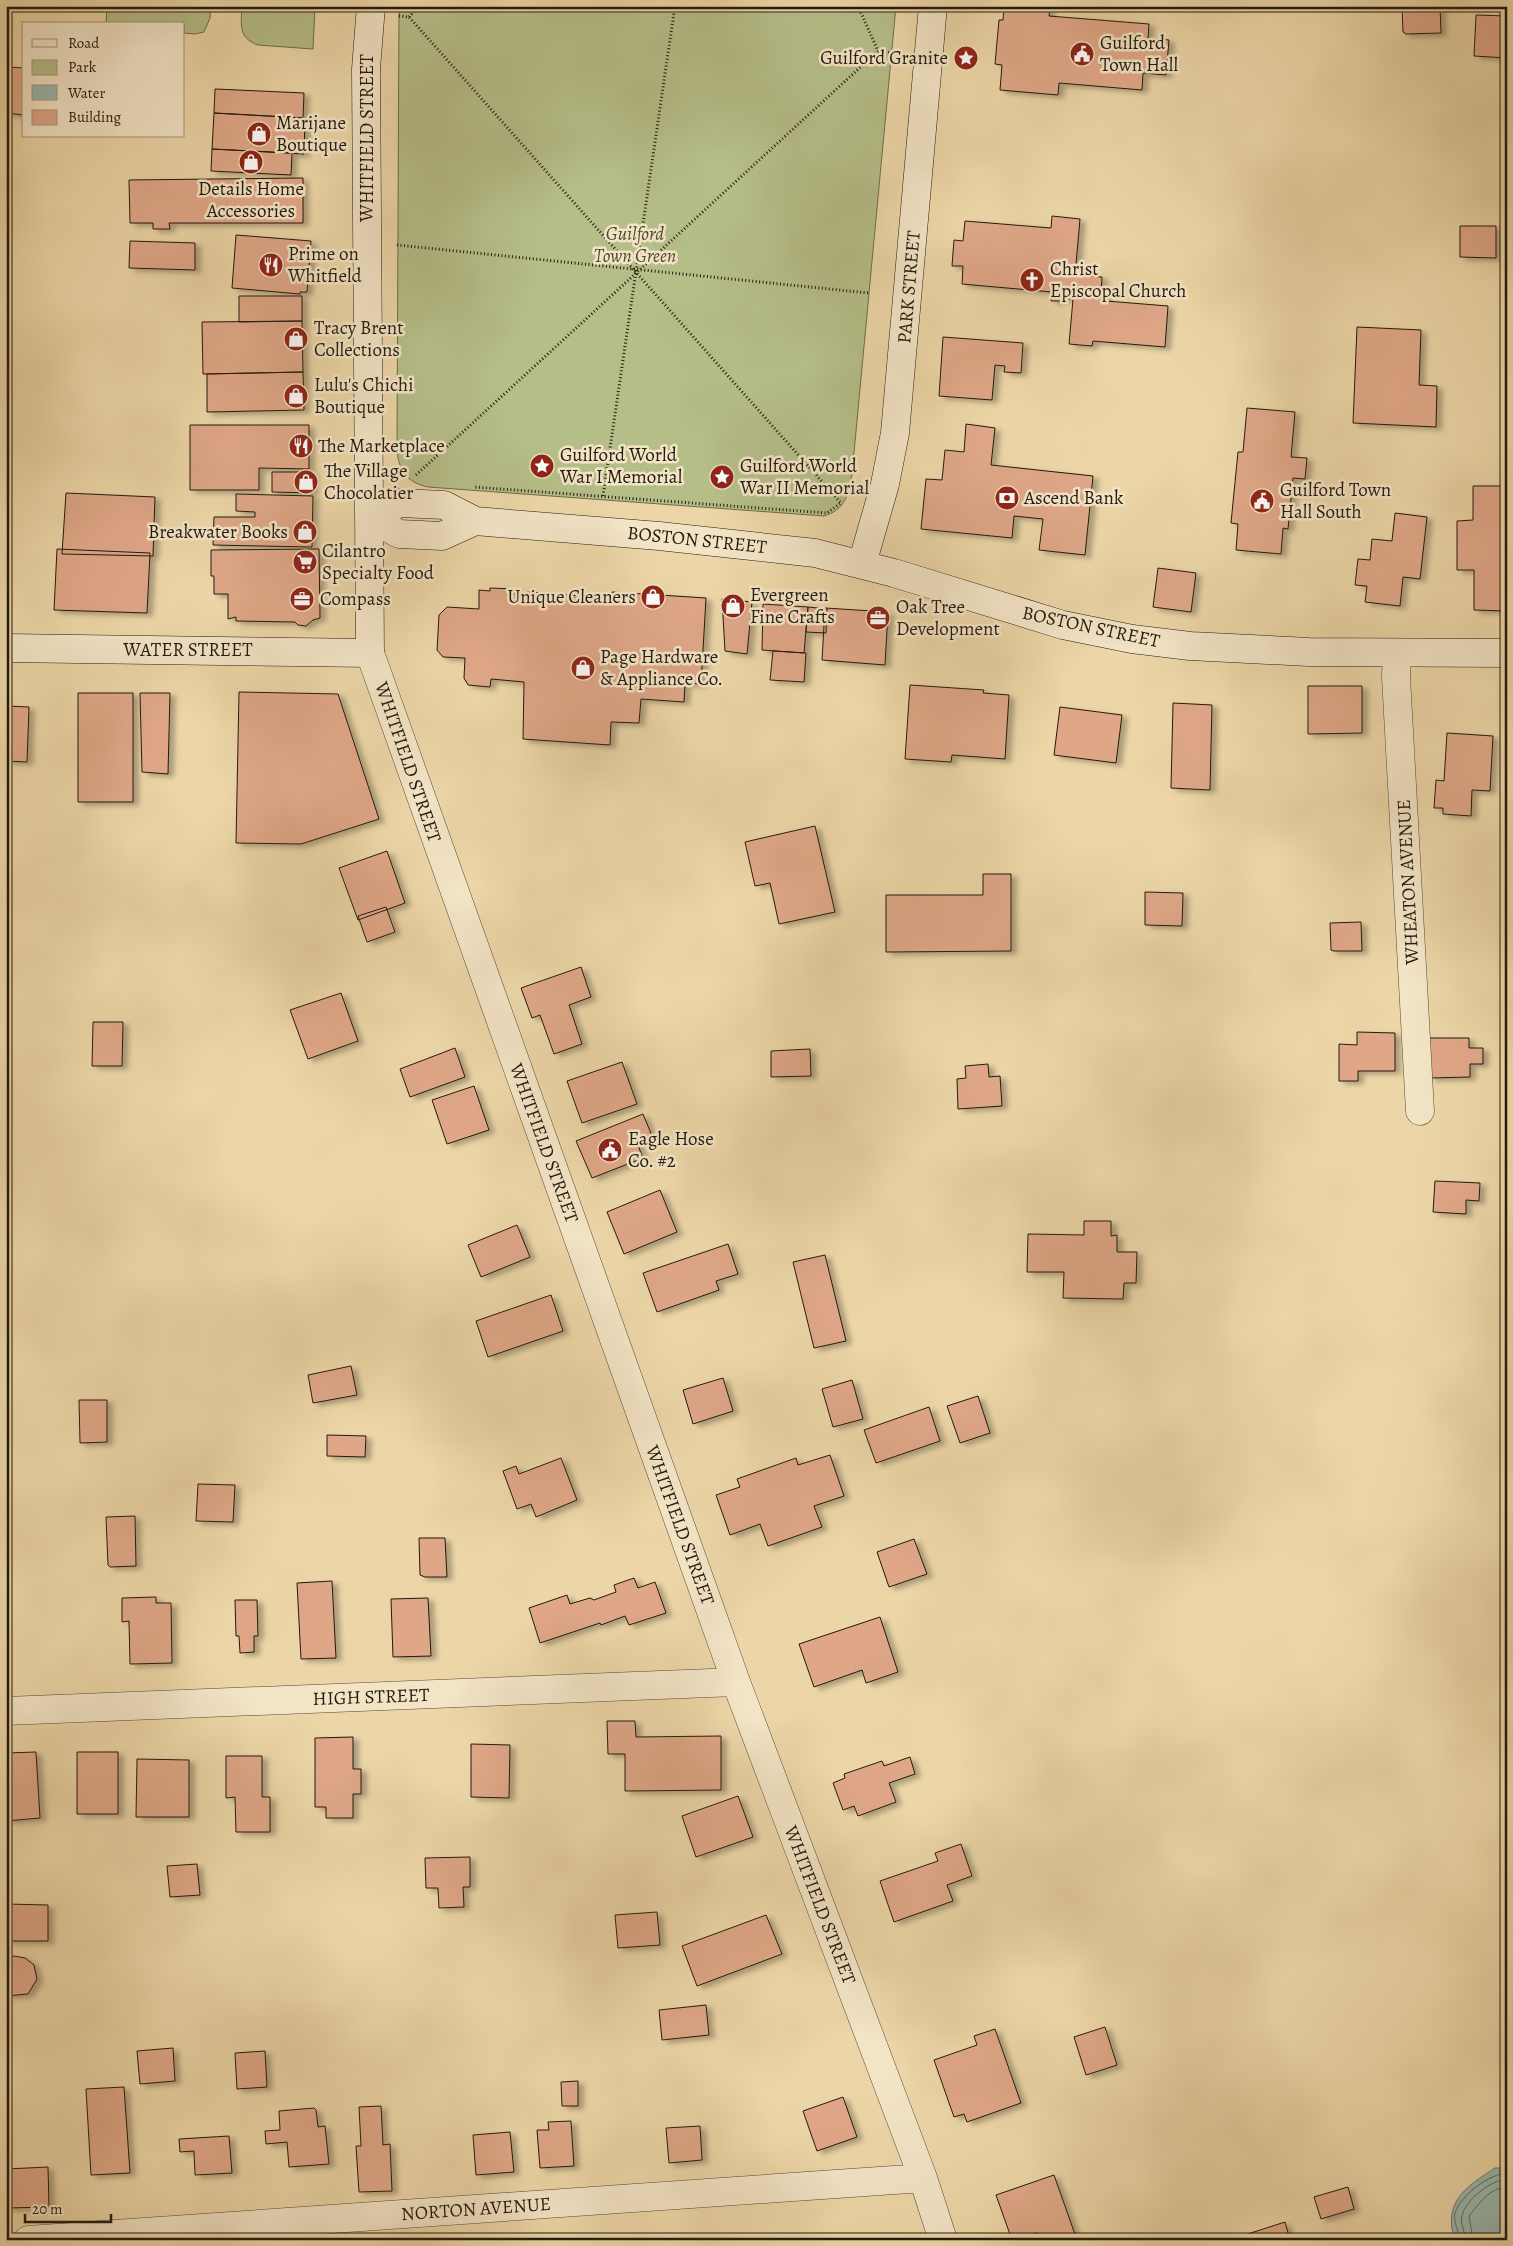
<svg xmlns="http://www.w3.org/2000/svg" width="1513" height="2246" font-family="Alegreya,serif">
  <style>
    .green { fill: #b5be89; stroke: #6c6c4c }
    .water { fill: #9ab7af; stroke: #6a786f }
    .lines { fill: none; stroke-linecap: round; stroke-linejoin: round }
    .shore { stroke: #5e685e; stroke-width: 1 }
    .building { fill: #dfa788; stroke: #231a0e; filter: url(#shadow) }
    .street-casing { stroke: #554934; stroke-width: 29 }
    .secondary-casing { stroke: #231a0e; stroke-width: 29 }
    .path { stroke: #231a0e; stroke-width: 3; stroke-dasharray: 1 2.5; stroke-linecap: butt }
    .street { stroke: #f3e4c6; stroke-width: 28 }
    .secondary { stroke: #f3e4c6; stroke-width: 28 }
    .labels { text-anchor: middle; dominant-baseline: central; stroke-width: 5; stroke-linejoin: round; paint-order: stroke }
    .poi-label { font-size: 19px; fill: #231a0e; stroke: #f3e4c6; text-anchor: start }
    .street-label { font-size: 19px; fill: #231a0e; stroke: #f3e4c6 }
    .park-label { font-size: 19px; font-style: italic; fill: #4f4b33; stroke: #f3e4c6 }
  </style>
  <defs>
    <filter id="shadow"><feDropShadow dx="5.5" dy="3" stdDeviation="2.5" flood-color="#0004"/></filter>
  </defs>
  <rect width="100%" height="100%" fill="#ecd6a7"/>
  <filter id="stains"><feTurbulence type="fractalNoise" baseFrequency=".004" numOctaves="4"/><feColorMatrix values="0 0 0 0 .2 0 0 0 0 .09 0 0 0 0 .02 0 0 0 .5 -.17"/></filter>
  <radialGradient id="worn" r=".72"><stop offset=".6" stop-color="#630" stop-opacity="0"/><stop offset="1" stop-color="#630" stop-opacity=".3"/></radialGradient>
  <!-- green -->
  <path class="green" d="M107,6H211L210,18L204,32L195,34L184,33V24H106Z
    M242,6H315L313,49L258,45C238,38 241,24 242,6Z
    M399,6H896L852,474C849,494 845,510 824,516L428,487C406,482 398,470 397,448Z"/>
  <!-- water -->
  <path class="water" d="M1495,2168H1507V2240H1455C1442,2202 1466,2187 1495,2168Z"/>
  <g class="lines">
    <!-- shore -->
    <path class="shore" d="M1460,2240C1459,2231 1453,2222 1455,2213C1461,2195 1489,2174 1507,2173
      M1466,2240C1465,2232 1460,2224 1462,2216C1465,2200 1491,2180 1507,2179
      M1473,2240L1469,2216C1479,2204 1490,2187 1507,2187"/>
  </g>
  <!-- building -->
  <path class="building" d="M1004,6H1050L1049,16L1149,24L1148,38L1169,40L1166,75L1143,73L1142,90L1059,83L1058,95L1000,90L1002,65L995,64L999,20H1003Z
    M1402,6H1440L1441,33L1406,34L1403,32Z
    M1476,15L1507,16V58L1474,56Z
    M6,67L24,68V115L6,113Z
    M215,89L304,93L303,118L214,113Z
    M214,113L305,118L304,154L212,149Z
    M212,149L292,153L291,175L211,171Z
    M303,178V223H169L170,229H153V223H130L129,180Z
    M1052,216L1080,219L1075,275L1102,277L1101,296H1106V301L1168,306L1165,347L1093,341L1092,346L1069,344L1073,299L1061,298V301H1051L1052,292L962,284L963,266H952L954,240L963,241L965,221L1051,228Z
    M1460,226H1496V258L1460,257Z
    M236,235L311,241L307,292H300V294L232,288Z
    M130,241L195,243V270L129,268Z
    M239,296H302V321L239,322Z
    M302,321L303,372L203,374L202,322Z
    M1357,327L1421,330L1419,385L1437,386L1436,427L1353,423Z
    M943,337L1023,343L1021,373L1004,372L1005,366L995,365L992,400L939,396Z
    M303,372L304,410L207,412V374Z
    M1247,408L1295,412L1291,457L1307,458L1305,479L1293,478L1288,529L1283,528L1281,554L1236,550L1238,524L1231,523L1238,452H1243Z
    M966,424L995,428L991,465L1093,476L1085,555L1039,550L1043,519L1014,516L1012,538L921,529L926,479L942,480L945,450L964,452Z
    M190,425H309V469L259,468V490H190Z
    M272,472H312V493L272,492Z
    M1473,486H1507V611L1474,610V570H1457V521L1473,520Z
    M66,493L155,497L153,556L62,554Z
    M236,494L313,496L312,547L213,545L214,517H255V512L236,511Z
    M1395,513L1427,517L1420,579L1403,577L1400,606L1365,602L1367,586L1355,585L1358,559L1370,560L1372,539L1392,541Z
    M57,549L150,553L147,613L54,610Z
    M319,549L320,618L313,620L306,626L298,625L295,622L236,621V617L228,619V594H214V576H211V550Z
    M1158,568L1196,573L1191,612L1153,607Z
    M490,588L515,589V595H526L527,592L611,598L612,592L706,598L701,684L685,683L684,702L641,699L639,723L611,722L610,745L523,739L524,682L491,679L490,687L468,685L464,678L465,658L443,657L437,650L439,615L447,607L479,609V590L490,591Z
    M722,599L752,602L747,654L725,651Z
    M763,604L808,607L804,653L762,650Z
    M808,607L827,609L826,633L806,632Z
    M825,608L888,612L885,665L822,660Z
    M773,651L806,653L804,682L770,680Z
    M910,685L984,690L983,693L1009,695L1005,759L952,755L951,762L905,759Z
    M1308,686H1362V733L1308,734Z
    M239,692L338,694L379,819L301,844L236,843Z
    M78,693H133V802H78Z
    M140,693H170L168,774L142,772Z
    M1173,703L1212,705L1210,790L1171,788Z
    M6,706L29,707L27,762L6,761Z
    M1060,707L1122,715L1116,763L1054,755Z
    M1447,733L1493,736L1490,791L1472,790L1471,816L1443,814V808H1434L1436,780L1444,781Z
    M815,826L835,912L779,924L770,883L755,886L745,842Z
    M387,851L405,903L358,920L339,868Z
    M983,874H1011V951L886,952V895H983Z
    M1145,892L1183,893L1182,926L1145,925Z
    M386,907L395,932L367,942L358,916Z
    M1361,922L1362,951H1334L1331,950L1330,923Z
    M581,967L591,997L569,1005L582,1044L554,1054L540,1015L532,1018L521,988Z
    M341,993L358,1041L308,1059L290,1010Z
    M93,1022H123L122,1066H92Z
    M1357,1032L1395,1033V1071H1358V1081H1339V1044L1357,1045Z
    M1429,1038H1469V1048H1483V1064H1470V1077L1430,1078Z
    M455,1048L465,1077L410,1097L400,1069Z
    M810,1049L811,1076L771,1077V1051Z
    M622,1062L637,1104L582,1123L567,1081Z
    M988,1064L989,1077L1000,1076L1002,1106L958,1109L957,1079L966,1078L965,1066Z
    M474,1086L489,1130L447,1144L432,1100Z
    M643,1114L652,1136L637,1143L643,1158L592,1178L576,1141Z
    M1435,1181L1480,1183L1479,1201L1466,1200V1214L1433,1212Z
    M660,1190L677,1232L624,1254L607,1212Z
    M1084,1221H1111V1236L1117,1235V1252H1137L1136,1283H1124L1123,1299L1063,1298L1064,1272H1027L1028,1234L1084,1235Z
    M517,1225L530,1257L481,1277L468,1245Z
    M728,1244L738,1274L716,1281L719,1290L657,1312L643,1273Z
    M825,1255L846,1341L814,1348L793,1262Z
    M551,1295L563,1331L488,1357L476,1321Z
    M351,1366L357,1395L313,1403L308,1375Z
    M723,1378L733,1411L693,1424L683,1390Z
    M852,1380L863,1419L833,1427L822,1389Z
    M978,1396L990,1433L960,1443L947,1406Z
    M79,1400H107V1442L80,1443Z
    M929,1407L940,1441L876,1463L864,1430Z
    M327,1435L366,1436L365,1457L327,1456Z
    M830,1455L844,1496L814,1506L822,1527L768,1546L760,1524L730,1535L716,1495L740,1487L737,1479L796,1458L798,1465Z
    M561,1458L577,1500L536,1517L531,1504L517,1509L503,1471L516,1466L519,1474Z
    M198,1484L235,1485L233,1522L196,1521Z
    M135,1516L136,1566L110,1567L108,1565L106,1517Z
    M419,1538H445L447,1577H425L420,1575Z
    M914,1539L927,1574L889,1587L877,1552Z
    M634,1578L638,1588L655,1582L666,1613L629,1625L625,1616L601,1625L600,1623L540,1643L529,1608L567,1595L570,1604L590,1598L594,1600L616,1592L614,1585Z
    M332,1581L336,1658L301,1659L297,1583Z
    M156,1597V1603H171L172,1663L130,1664L129,1621L122,1622V1598Z
    M428,1598L431,1656L393,1657L391,1599Z
    M235,1600H257L258,1636H254V1652L240,1653L239,1636H236Z
    M880,1617L898,1672L866,1683L862,1670L814,1687L799,1644Z
    M607,1721H635L636,1737L721,1736V1790L625,1791V1754H608Z
    M353,1737V1769H361V1794H353V1818H326V1807H315V1738Z
    M471,1744L510,1745L509,1798L471,1797Z
    M36,1752L40,1818L6,1821V1753Z
    M77,1752H118V1814H77Z
    M226,1756H262V1797H270V1832H236L235,1797L226,1798Z
    M910,1757L915,1774L889,1783L896,1802L858,1816L854,1806L843,1810L833,1783L845,1778L844,1774L882,1761L884,1766Z
    M137,1759L189,1760V1817H136Z
    M738,1796L753,1837L696,1857L682,1816Z
    M961,1844L972,1876L947,1885L953,1901L894,1922L880,1881L938,1861L935,1853Z
    M470,1857V1887H463L464,1907L439,1908L438,1888H426L425,1858Z
    M197,1864L200,1895L170,1897L167,1866Z
    M6,1904L48,1905V1941H6Z
    M657,1912L660,1945L618,1948L615,1915Z
    M766,1915L782,1954L697,1986L682,1946Z
    M14,1956L25,1958L34,1965L37,1979L28,1994L6,1996V1959Z
    M706,2005L709,2035L662,2040L659,2010Z
    M1105,2027L1117,2065L1086,2075L1074,2037Z
    M995,2029L1021,2103L967,2122L964,2114L954,2117L934,2060L977,2045L974,2036Z
    M173,2048L175,2081L140,2084L137,2051Z
    M265,2051L267,2087L237,2089L235,2053Z
    M578,2081V2106H562L561,2082Z
    M124,2087L130,2173L91,2175L86,2089Z
    M843,2097L857,2137L817,2151L803,2111Z
    M381,2106L383,2145L390,2144L392,2191L359,2192L356,2146H361L359,2107Z
    M314,2108L316,2110L318,2127L325,2126L329,2164L289,2167L287,2142L266,2144L265,2131L280,2130L279,2111Z
    M571,2121L574,2166L540,2168L537,2130H549L548,2122Z
    M700,2126L702,2160L669,2163L666,2128Z
    M510,2132L514,2172L476,2175L473,2135Z
    M229,2136L232,2173L195,2175L194,2151L180,2152L179,2139Z
    M48,2167L49,2207L6,2208V2169Z
    M1054,2175L1077,2240H1039L1037,2233L1012,2240L996,2195Z
    M1348,2187L1354,2209L1321,2219L1314,2197Z
    M1285,2222L1290,2240H1233L1232,2239Z"/>
  <g class="lines">
    <defs>
      <path id="street" d="M370,653L736,1682L923,2178L943,2240
        M1397,653L1396,677L1420,1111
        M6,1711L736,1682
        M28,2240L923,2178"/>
      <path id="secondary" d="M369,517L400,503L444,505L475,521L659,536L815,553L894,573L1063,625L1132,639L1190,646L1309,652L1507,653
        M369,517L399,534L442,536L475,521
        M862,564L885,484L895,433L933,6
        M6,648L370,653L366,69L371,6"/>
    </defs>
    <!-- street casing -->
    <use href="#street" class="street-casing"/>
    <!-- secondary casing -->
    <use href="#secondary" class="secondary-casing"/>
    <!-- path -->
    <path class="path" d="M858,6L878,51L892,53
      M399,16L409,17L841,503L827,513L474,487
      M409,17L419,6
      M397,245L869,293
      M416,475L878,51
      M603,496L675,6"/>
    <!-- street -->
    <use href="#street" class="street"/>
    <!-- secondary -->
    <use href="#secondary" class="secondary"/>
  </g>
  <!-- icons -->
  <defs>
    <symbol id="civic-disc" viewBox="-11 -11 22 22"><circle r="9.5" fill="#8f2418" stroke="#f3e4c6"/><path d="M-.6-6.5H3V-4.5H.6V-3L4-1V1h2V6H-6V1h2V-1L-.6-3ZM-1.2 2.5V6h2.4V2.5Z" fill="#fff"/></symbol>
    <symbol id="sight-disc" viewBox="-11 -11 22 22"><circle r="9.5" fill="#8f2418" stroke="#f3e4c6"/><path d="M0-6L1.8-2.2L6-1.7L2.9 1.2L3.7 5.4L0 3.3L-3.7 5.4L-2.9 1.2L-6-1.7L-1.8-2.2Z" fill="#fff"/></symbol>
    <symbol id="shop-disc" viewBox="-11 -11 22 22"><circle r="9.5" fill="#8f2418" stroke="#f3e4c6"/><path d="M-5-2.5h2.3a2.7 3.5 0 0 1 5.4 0H5L5.5 6h-11ZM-1.5-2.5h3a1.5 2.3 0 0 0-3 0Z" fill="#fff"/></symbol>
    <symbol id="restaurant-disc" viewBox="-11 -11 22 22"><circle r="9.5" fill="#8f2418" stroke="#f3e4c6"/><path d="M-5-6h1v4h1v-4h1v4h1v-4h1v5L-1.5 .5V6h-2V.5L-5-1ZM5-6V6H3V1.5H1.5Q1.5-4 5-6Z" fill="#fff"/></symbol>
    <symbol id="church-disc" viewBox="-11 -11 22 22"><circle r="9.5" fill="#8f2418" stroke="#f3e4c6"/><path d="M-1.2-6h2.4v3.5h3.3v2.4h-3.3V6h-2.4V-.1h-3.3v-2.4h3.3Z" fill="#fff"/></symbol>
    <symbol id="bank-disc" viewBox="-11 -11 22 22"><circle r="9.5" fill="#8f2418" stroke="#f3e4c6"/><path d="M-6-4H6V4H-6ZM0-2.3a2.3 2.3 0 1 0 0 4.6a2.3 2.3 0 1 0 0-4.6Z" fill="#fff"/></symbol>
    <symbol id="supermarket-disc" viewBox="-11 -11 22 22"><circle r="9.5" fill="#8f2418" stroke="#f3e4c6"/><path d="M-6-5.5h2.5l.6 2H6L4.5 2H-2.5L-4.4-4H-6ZM-1.5 3.2a1.3 1.3 0 1 0 .1 0ZM3 3.2a1.3 1.3 0 1 0 .1 0Z" fill="#fff"/></symbol>
    <symbol id="office-disc" viewBox="-11 -11 22 22"><circle r="9.5" fill="#8f2418" stroke="#f3e4c6"/><path d="M-6-3h4V-5.5h4V-3h4V5H-6ZM-1-4.5V-3h2v-1.5ZM-6 0V1H6V0Z" fill="#fff"/></symbol>
  </defs>
  <g fill-rule="evenodd">
    <use href="#civic-disc" x="1068" y="40" width="28" height="28"/>
    <use href="#sight-disc" x="952" y="44" width="28" height="28"/>
    <use href="#shop-disc" x="245" y="120" width="28" height="28"/>
    <use href="#shop-disc" x="237" y="148" width="28" height="28"/>
    <use href="#restaurant-disc" x="257" y="251" width="28" height="28"/>
    <use href="#church-disc" x="1018" y="266" width="28" height="28"/>
    <use href="#shop-disc" x="282" y="325" width="28" height="28"/>
    <use href="#shop-disc" x="282" y="382" width="28" height="28"/>
    <use href="#restaurant-disc" x="287" y="432" width="28" height="28"/>
    <use href="#sight-disc" x="528" y="452" width="28" height="28"/>
    <use href="#sight-disc" x="708" y="463" width="28" height="28"/>
    <use href="#shop-disc" x="292" y="468" width="28" height="28"/>
    <use href="#bank-disc" x="993" y="484" width="28" height="28"/>
    <use href="#civic-disc" x="1248" y="487" width="28" height="28"/>
    <use href="#shop-disc" x="291" y="518" width="28" height="28"/>
    <use href="#supermarket-disc" x="291" y="548" width="28" height="28"/>
    <use href="#shop-disc" x="639" y="583" width="28" height="28"/>
    <use href="#office-disc" x="288" y="585" width="28" height="28"/>
    <use href="#shop-disc" x="719" y="592" width="28" height="28"/>
    <use href="#office-disc" x="864" y="604" width="28" height="28"/>
    <use href="#shop-disc" x="569" y="654" width="28" height="28"/>
    <use href="#civic-disc" x="596" y="1136" width="28" height="28"/>
  </g>
  <g class="labels">
    <!-- poi labels -->
    <g class="poi-label">
      <text x="1100" y="43">Guilford<tspan x="1100" dy="22">Town Hall</tspan></text>
      <text x="948" y="58" text-anchor="end">Guilford Granite</text>
      <text x="276" y="123">Marijane<tspan x="276" dy="22">Boutique</tspan></text>
      <text x="251" y="189" text-anchor="middle">Details Home<tspan x="251" dy="22">Accessories</tspan></text>
      <text x="288" y="254">Prime on<tspan x="288" dy="22">Whitfield</tspan></text>
      <text x="1050" y="269">Christ<tspan x="1050" dy="22">Episcopal Church</tspan></text>
      <text x="314" y="328">Tracy Brent<tspan x="314" dy="22">Collections</tspan></text>
      <text x="314" y="385">Lulu's Chichi<tspan x="314" dy="22">Boutique</tspan></text>
      <text x="318" y="446">The Marketplace</text>
      <text x="560" y="455">Guilford World<tspan x="560" dy="22">War I Memorial</tspan></text>
      <text x="740" y="466">Guilford World<tspan x="740" dy="22">War II Memorial</tspan></text>
      <text x="324" y="471">The Village<tspan x="324" dy="22">Chocolatier</tspan></text>
      <text x="1280" y="490">Guilford Town<tspan x="1280" dy="22">Hall South</tspan></text>
      <text x="1024" y="498">Ascend Bank</text>
      <text x="288" y="532" text-anchor="end">Breakwater Books</text>
      <text x="322" y="551">Cilantro<tspan x="322" dy="22">Specialty Food</tspan></text>
      <text x="750" y="595">Evergreen<tspan x="750" dy="22">Fine Crafts</tspan></text>
      <text x="636" y="597" text-anchor="end">Unique Cleaners</text>
      <text x="320" y="599">Compass</text>
      <text x="896" y="607">Oak Tree<tspan x="896" dy="22">Development</tspan></text>
      <text x="600" y="657">Page Hardware<tspan x="600" dy="22">&amp; Appliance Co.</tspan></text>
      <text x="628" y="1139">Eagle Hose<tspan x="628" dy="22">Co. #2</tspan></text>
    </g>
    <!-- street labels -->
    <g class="street-label">
      <text transform="translate(367 138) rotate(-90)">WHITFIELD STREET</text>
      <text transform="translate(909 287) rotate(-85)">PARK STREET</text>
      <text transform="translate(697 540) rotate(6)">BOSTON STREET</text>
      <text transform="translate(1091 627) rotate(12)">BOSTON STREET</text>
      <text x="188" y="650">WATER STREET</text>
      <text transform="translate(408 762) rotate(71)">WHITFIELD STREET</text>
      <text transform="translate(1408 882) rotate(-93)">WHEATON AVENUE</text>
      <text transform="translate(544 1143) rotate(70)">WHITFIELD STREET</text>
      <text transform="translate(680 1525) rotate(70)">WHITFIELD STREET</text>
      <text transform="translate(371 1697) rotate(-2)">HIGH STREET</text>
      <text transform="translate(820 1905) rotate(69)">WHITFIELD STREET</text>
      <text transform="translate(476 2209) rotate(-4)">NORTON AVENUE</text>
    </g>
    <!-- park labels -->
    <g class="park-label">
      <text x="635" y="234">Guilford<tspan x="635" dy="22">Town Green</tspan></text>
    </g>
  </g>
  <!-- margin -->
  <rect width="1513" height="2246" fill="none" stroke="#ecd6a7" stroke-width="25"/>
  <rect x="8" y="8" width="1498" height="2231" fill="none" stroke="#231a0e" stroke-width="2.5"/>
  <rect x="12" y="12" width="1488" height="2221" fill="none" stroke="#231a0e"/>
  <!-- legend -->
  <rect x="22" y="22" width="162" height="115" fill="#f3e4c6" stroke="#a0937c"/>
  <rect x="32" y="39" width="25" height="8" fill="#f3e4c6" stroke="#a0937c"/>
  <text x="68" y="48" font-size="15" fill="#231a0e">Road</text>
  <rect x="32" y="60" width="25" height="15" fill="#b5be89" stroke="#a0937c"/>
  <text x="68" y="72" font-size="15" fill="#231a0e">Park</text>
  <rect x="32" y="85" width="25" height="15" fill="#9ab7af" stroke="#a0937c"/>
  <text x="68" y="98" font-size="15" fill="#231a0e">Water</text>
  <rect x="32" y="110" width="25" height="15" fill="#dfa788" stroke="#a0937c"/>
  <text x="68" y="122" font-size="15" fill="#231a0e">Building</text>
  <!-- scale -->
  <path d="M25 2214v8h86v-8" fill="none" stroke="#231a0e" stroke-width="2.5"/>
  <text x="32" y="2214" font-size="15" fill="#231a0e" stroke="#f3e4c6" stroke-width="4" paint-order="stroke">20 m</text>
  <rect width="100%" height="100%" filter="url(#stains)"/>
  <rect width="100%" height="100%" fill="url(#worn)"/>
</svg>
